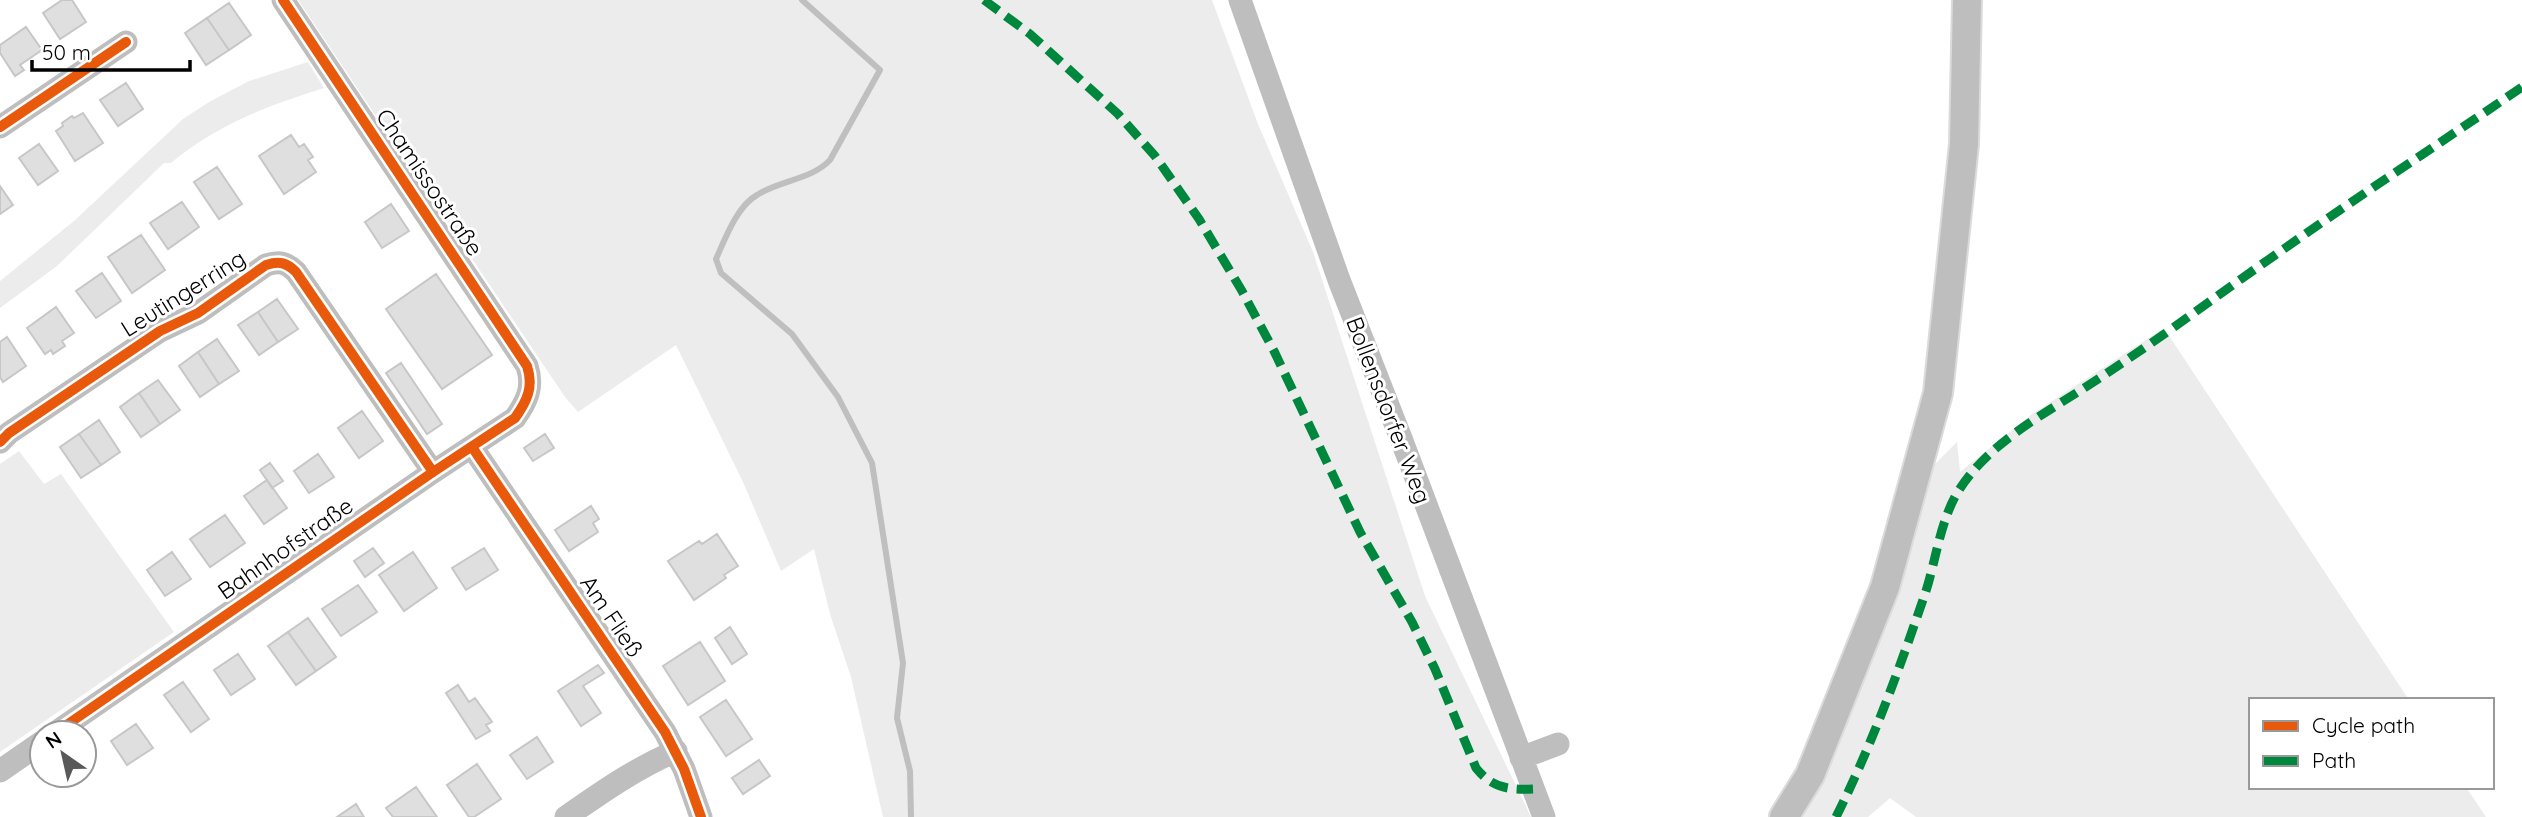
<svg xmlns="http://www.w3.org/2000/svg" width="2522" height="817" font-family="Quicksand,sans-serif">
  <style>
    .green { fill: #ececec }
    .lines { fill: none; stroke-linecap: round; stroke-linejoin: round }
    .stream { stroke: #bfbfbf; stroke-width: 6 }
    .building { fill: #dfdfdf; stroke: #c7c7c7; stroke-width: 2 }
    .major-casing { stroke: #dbdbdb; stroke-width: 32 }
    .minor { stroke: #bebebe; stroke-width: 23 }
    .major { stroke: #bebebe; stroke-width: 28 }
    .quiet { stroke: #00873e; stroke-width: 9; stroke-dasharray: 18 9; stroke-linecap: butt }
    .cycleway-casing { stroke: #fff; stroke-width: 15 }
    .cycleway { stroke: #e8590c; stroke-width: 10 }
    .labels { text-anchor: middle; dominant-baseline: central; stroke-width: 6; stroke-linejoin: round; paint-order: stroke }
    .street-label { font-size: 23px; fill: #000; stroke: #fff }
  </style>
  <rect width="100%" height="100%" fill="#fff"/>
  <!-- green -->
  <path class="green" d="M298,0H1212L1258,124L1313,252L1425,596L1531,817H883L851,677L830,614L814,549L781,571L743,482L676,345L578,412L565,397Z
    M308,62L324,88C269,105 216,125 171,163H164L57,266L0,308V281L74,221L183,119L209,102L249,81Z
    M2164,328L2409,700H2251V787H2466L2486,817H1916L1890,798L1868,817H1802L1823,776L1932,467L1957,442L1960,472L2031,415Z
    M19,451L44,484L61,474L174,632L0,752V464Z"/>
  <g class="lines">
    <!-- stream -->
    <path class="stream" d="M802,0L880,70L830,160C811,180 780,180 757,195C737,206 725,239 716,259L721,273L792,334L838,397L872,463L903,663L897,718L910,771L911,817"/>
  </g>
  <!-- building -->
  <path class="building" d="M62,0H72L86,22L60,39L43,13Z
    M229,3L251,35L229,50L207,18Z
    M207,18L229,50L206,65L185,33Z
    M26,27L42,50L20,65L24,70L15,76L0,53V45Z
    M126,83L143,109L118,126L100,100Z
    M83,113L103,143L75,161L56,131L63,126L62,123L72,116L74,118Z
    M291,135L299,147L304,144L313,157L308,160L316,172L284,194L259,156Z
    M39,144L58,171L38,185L19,158Z
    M217,167L242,204L219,219L194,182Z
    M0,186L13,205L0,214Z
    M182,202L199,227L168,249L150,223Z
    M391,204L409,231L382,248L365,222Z
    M141,235L165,270L132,293L108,257Z
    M102,273L121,301L96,318L76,291Z
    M436,274L492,355L442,389L386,309Z
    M277,299L298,329L278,342L258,312Z
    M56,307L74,333L62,341L65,346L53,354L51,350L45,354L27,328Z
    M258,312L278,342L259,355L238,325Z
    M7,337L26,366L3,382L0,377V342Z
    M217,339L239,371L219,384L198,352Z
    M198,352L219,384L200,397L179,366Z
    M401,363L442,424L427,434L386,373Z
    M158,380L180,410L160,424L139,393Z
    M139,393L160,424L141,437L120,407Z
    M362,411L383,441L359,458L338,428Z
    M99,420L120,452L101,465L79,434Z
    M79,434L101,465L81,478L60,447Z
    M545,434L554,448L533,461L524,448Z
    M318,454L334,477L309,493L294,471Z
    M270,463L283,481L272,488L260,470Z
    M267,480L287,508L264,524L244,496Z
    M591,506L599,519L593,523L598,532L569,551L555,530Z
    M225,515L245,543L210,567L190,539Z
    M717,534L738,566L724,575L726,578L694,600L668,561L699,541L702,544Z
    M373,548L384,563L365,577L354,561Z
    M484,548L498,570L466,590L452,568Z
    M172,552L191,579L165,596L147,570Z
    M413,552L437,588L404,611L379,575Z
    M358,585L377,612L341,636L322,609Z
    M308,618L336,657L316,671L288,632Z
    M730,627L747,654L732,664L715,638Z
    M288,632L316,671L296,685L268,646Z
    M700,642L725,681L688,705L663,666Z
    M238,654L255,679L231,695L214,670Z
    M598,665L604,673L583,686L601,713L581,726L558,691Z
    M183,682L209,719L191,732L164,695Z
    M458,685L469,702L475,698L492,722L486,725L490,731L476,739L446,693Z
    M726,700L752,739L726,756L700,717Z
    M136,724L153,748L127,765L111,741Z
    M537,737L553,762L527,779L510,755Z
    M759,760L770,776L743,794L732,778Z
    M477,764L501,799L474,817H469L447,785Z
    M416,787L437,817H393L386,808Z
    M356,804L364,817H337Z"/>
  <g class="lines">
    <defs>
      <path id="major" d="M1784,817L1810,775L1885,587L1938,393L1964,144L1967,0"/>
    </defs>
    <!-- major casing -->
    <use href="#major" class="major-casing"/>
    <!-- minor -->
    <path class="minor" d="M1240,0L1339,280L1402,441L1544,817
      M0,127L126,42
      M0,442L9,433L160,331L198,313L266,265C279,261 286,262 296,272L433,472
      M472,447L665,732L684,769L701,817
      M55,733L433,472L515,418C527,401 534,387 527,366L283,0
      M1521,758L1558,744
      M0,771L42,742
      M566,817C602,792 636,768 676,751"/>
    <!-- major -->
    <use href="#major" class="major"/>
    <!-- quiet -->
    <path class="quiet" d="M984,0L1030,34L1118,114L1155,156L1199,219L1242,291L1274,351L1360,532L1412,622L1435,669L1476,768C1492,788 1508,790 1533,789
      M1836,817C1872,745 1900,667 1926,591C1936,559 1941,518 1959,490C1988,445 2037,418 2081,390C2103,376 2125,361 2147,346C2192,315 2236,282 2281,251C2360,195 2442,142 2522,87"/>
    <defs>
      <path id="cycleway" d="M0,127L126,42
        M0,442L9,433L160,331L198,313L266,265C279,261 286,262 296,272L433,472
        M472,447L665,732L684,769L701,817
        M55,733L433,472L515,418C527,401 534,387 527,366L283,0"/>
    </defs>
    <!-- cycleway casing -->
    <use href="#cycleway" class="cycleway-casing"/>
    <!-- cycleway -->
    <use href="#cycleway" class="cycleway"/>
  </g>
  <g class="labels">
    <!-- street labels -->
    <g class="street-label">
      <text transform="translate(430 182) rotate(56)">Chamissostraße</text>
      <text transform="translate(183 293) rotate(-32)">Leutingerring</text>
      <text transform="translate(1389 410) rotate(69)">Bollensdorfer Weg</text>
      <text transform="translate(285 548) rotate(-35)">Bahnhofstraße</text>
      <text transform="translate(612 616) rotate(56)">Am Fließ</text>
    </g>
  </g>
  <!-- legend -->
  <rect x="2249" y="698" width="245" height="91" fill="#ffffff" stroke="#999999" stroke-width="2"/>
  <rect x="2263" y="721" width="35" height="10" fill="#e8590c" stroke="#999999" stroke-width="2"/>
  <text x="2312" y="733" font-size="21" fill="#000000">Cycle path</text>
  <rect x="2263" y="756" width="35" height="10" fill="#00873e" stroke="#999999" stroke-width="2"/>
  <text x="2312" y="768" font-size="21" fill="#000000">Path</text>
  <!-- north arrow -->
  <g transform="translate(63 754) rotate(326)"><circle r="33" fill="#ffffff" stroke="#999999" stroke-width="2"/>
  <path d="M0-5L12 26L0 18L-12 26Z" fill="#595959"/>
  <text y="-10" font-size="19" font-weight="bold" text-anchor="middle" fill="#000000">N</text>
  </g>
  <!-- scale -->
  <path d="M32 60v10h158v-10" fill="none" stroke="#000000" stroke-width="3.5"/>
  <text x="42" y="60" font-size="21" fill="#000000" stroke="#ffffff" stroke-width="5" paint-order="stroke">50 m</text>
</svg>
